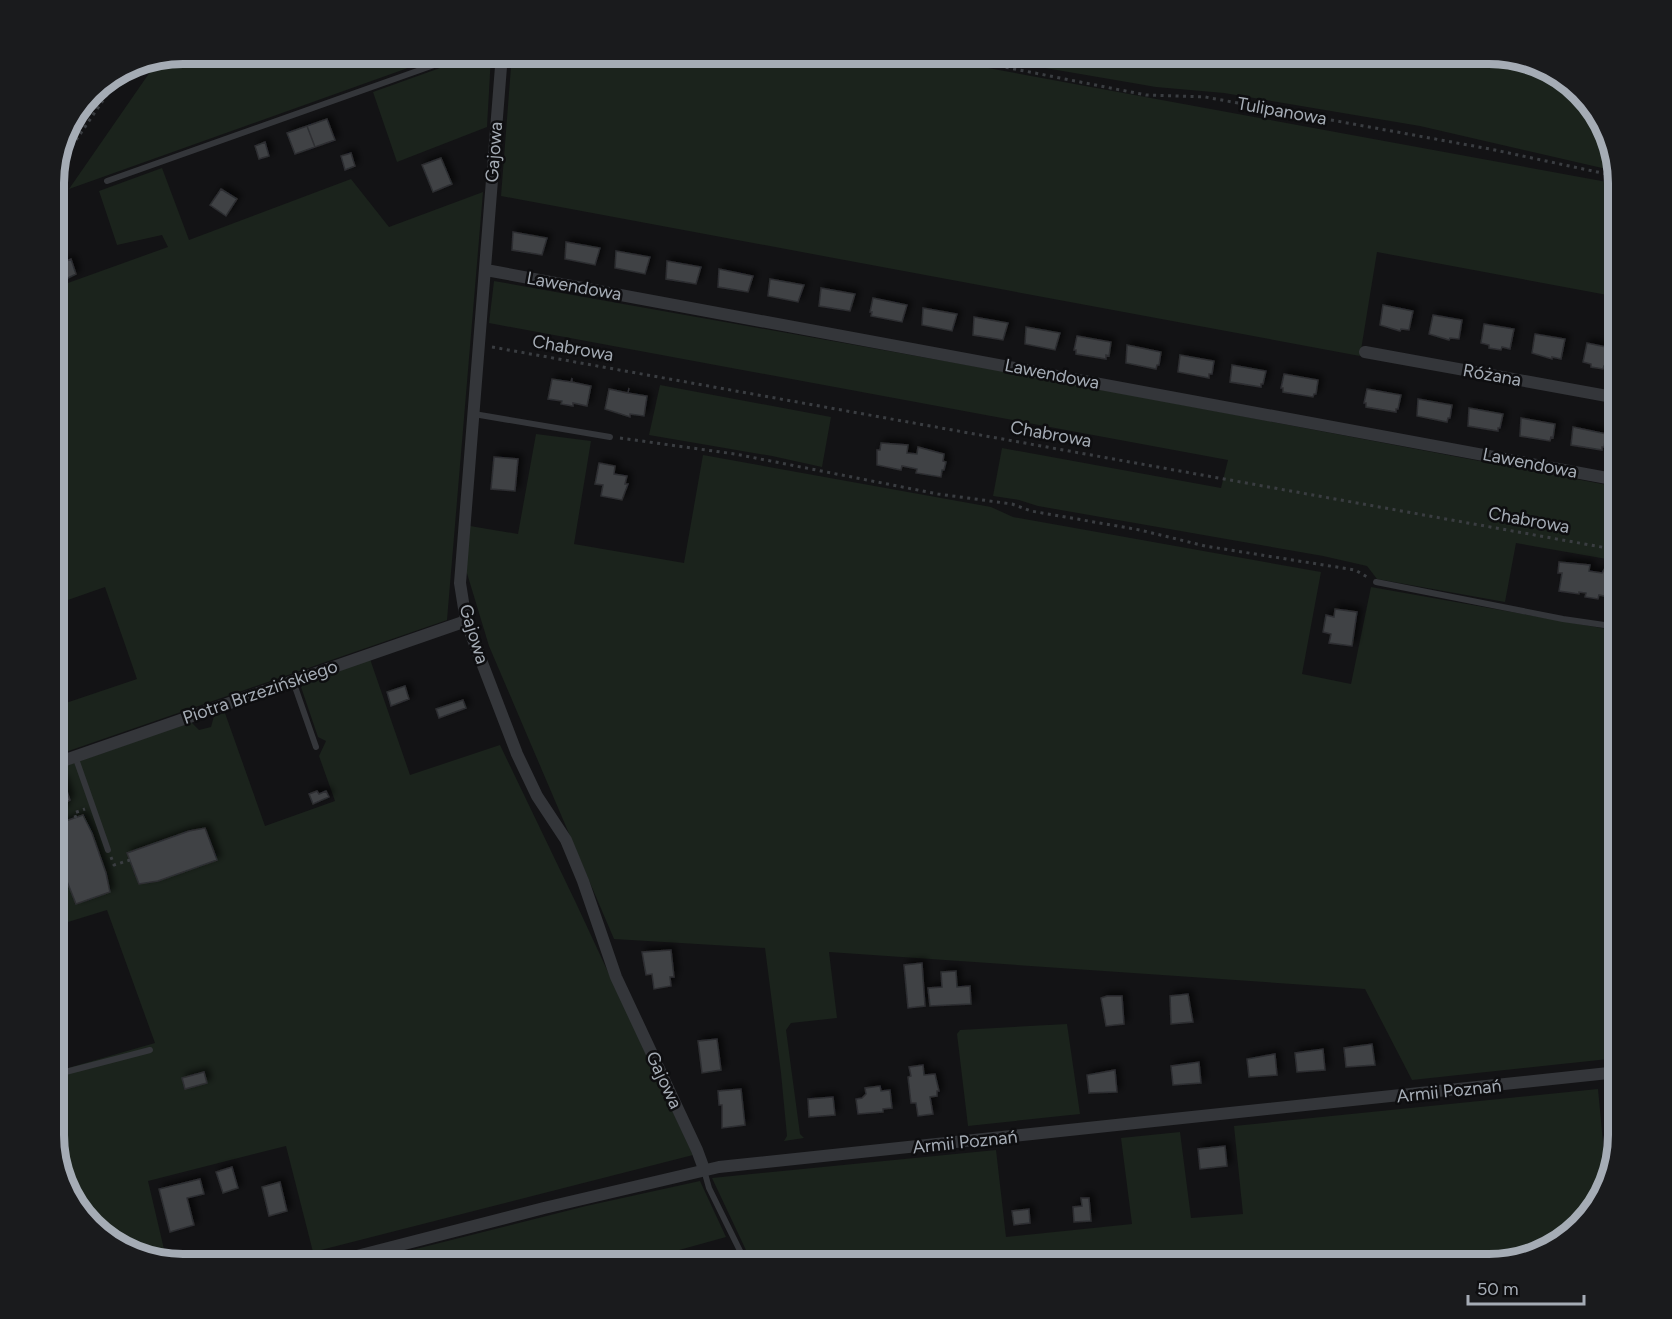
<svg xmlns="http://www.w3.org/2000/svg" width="1672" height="1319" font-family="Figtree,sans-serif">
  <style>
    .green { fill: #1b231c }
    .building { fill: #3f4245; stroke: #2d2e31; stroke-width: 1.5; filter: url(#shadow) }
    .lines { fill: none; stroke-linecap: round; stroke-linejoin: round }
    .path { stroke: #3a3d41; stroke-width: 3; stroke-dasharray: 3 4.5; stroke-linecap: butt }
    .service { stroke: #34363a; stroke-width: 6 }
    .minor { stroke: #34363a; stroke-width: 12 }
    .labels { text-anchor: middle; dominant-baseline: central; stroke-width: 5; stroke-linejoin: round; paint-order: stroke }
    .street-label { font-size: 18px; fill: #a5acb5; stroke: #0e0e10 }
    .rim { fill: none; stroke: #a5acb5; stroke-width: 8 }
  </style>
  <defs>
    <filter id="shadow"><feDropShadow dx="4" dy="-4" stdDeviation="3" flood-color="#0009"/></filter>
  </defs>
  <rect width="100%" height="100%" fill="#131315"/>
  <!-- green -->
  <path class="green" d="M184,54H447L69,189L159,59Z
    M479,54H489L491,56L487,127L397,162L373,92Z
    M512,54H912L1618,184V297L1377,252L1360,356L501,196Z
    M1013,54H1489L1538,64L1574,86L1605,127L1615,171L1420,126L1224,93L1156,87L1022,64L1023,57Z
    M162,168L189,240L351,179L389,227L483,192L447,620L54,756V707L137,679L105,587L65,601L54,570V288L168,247L162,235L117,245L99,191Z
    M494,281L1029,376L1618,487V561L1516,543L1505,602L1377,579L1367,566L1323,556L1038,506L1019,500L993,496L1002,448L1221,488L1228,460L489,323Z
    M660,385L831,417L822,467L772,456L649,435Z
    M536,434L591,441L574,544L684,563L703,455L991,507L1013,517L1321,572L1302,674L1351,684L1371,587L1618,631V1058L1412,1080L1365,989L829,952L837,1018L791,1023L786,1030L800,1134L804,1138L784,1141L787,1136L781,1073L765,948L614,939L489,646L466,570L470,526L518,534Z
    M370,659L410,775L500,745L576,903L693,1155L313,1252L286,1146L148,1181L167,1262L134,1255L98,1233L68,1193L54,1144V1072L155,1043L107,910L68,922L54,881V770L191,722L199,730L211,727L214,716L225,713L265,826L335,801L319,756L326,741L318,737L300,684Z
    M1067,1024L1080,1114L968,1126L957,1034L960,1030Z
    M1598,1089L1606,1174H1612L1586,1221L1545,1252L1488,1265H753L712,1178L996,1150L1006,1237L1132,1224L1121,1138L1180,1132L1191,1218L1243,1214L1234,1126Z
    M700,1181L726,1237L625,1265H352L586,1206Z"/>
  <!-- building -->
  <path class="building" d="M327,119L335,140L315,147L307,126Z
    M307,126L315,147L295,154L287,133Z
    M265,142L269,156L259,159L255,146Z
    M351,153L355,166L345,170L341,156Z
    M441,158L452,184L433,192L422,165Z
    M221,189L237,199L226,216L210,205Z
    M513,232L547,238L542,255L512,250Z
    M566,242L600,248L595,265L565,259Z
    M616,251L650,257L645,274L615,268Z
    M71,259L76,274L64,280L57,265Z
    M667,261L701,267L696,284L666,279Z
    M719,269L753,276L748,292L718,287Z
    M770,279L804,285L798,302L768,296Z
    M821,288L855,294L850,311L819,306Z
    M873,298L907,305L902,322L871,316L872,312H870Z
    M1383,305L1413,311L1409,330L1401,329L1400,331L1380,325Z
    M923,308L957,314L952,331L922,325Z
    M1433,315L1462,320L1459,339L1450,338L1449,340L1429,334Z
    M974,317L1008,323L1003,340L973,335Z
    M1484,324L1514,329L1510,349L1502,347L1501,350L1489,348V345L1481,343Z
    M1026,327L1060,333L1055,350L1025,344Z
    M1535,334L1565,339L1561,359L1552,357V359L1532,353Z
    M1077,336L1111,342L1109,356L1106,355V359L1076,354V350H1074Z
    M1587,343L1616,349L1612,368L1604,366L1603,369L1591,367V364L1583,362Z
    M1127,345L1161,352L1159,365H1157L1156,369L1126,363Z
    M1180,355L1214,361L1212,374H1209V378L1178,372Z
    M1232,365L1266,371L1263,384H1261V387L1230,382Z
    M1284,374L1318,380L1316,394H1314L1313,397L1283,392V388H1281Z
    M572,378V382L591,386L587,406L573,403V406L561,404L562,401L548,399L552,379L571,382Z
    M629,388L628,393L647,396L644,416L630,414V417L605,409L609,389L628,393Z
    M1367,389L1401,395L1398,409H1396V412L1366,407V403H1364Z
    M1418,399L1452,405L1450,418H1448L1447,422L1417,416Z
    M1469,408L1503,414L1500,428H1498V431L1468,426Z
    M1521,418L1555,424L1553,438L1551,437L1550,441L1520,436Z
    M1573,427L1607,434L1604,447H1602V450L1571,445Z
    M881,443L908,445L907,453L917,454L918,447L944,454L943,461L946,462L944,470H942L941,477L916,473L917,469L902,466L901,470L877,465V450H880Z
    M494,457L518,459L515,491L491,489Z
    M599,463L615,466L614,474L627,476L625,484H628L622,500L601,496L603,485L595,484Z
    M1559,562L1590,565L1589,571L1602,573L1605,568L1618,571V599L1599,595L1598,599L1585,597L1586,593L1579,592V594L1559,591L1562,573H1558Z
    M1335,609L1357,612L1352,646L1329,643L1331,634L1323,632L1326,615L1334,617Z
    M405,686L409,699L391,706L387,692Z
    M463,700L466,708L439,718L436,709Z
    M63,780L70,800L64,803L66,809L54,813V784Z
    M317,791L319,794L326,791L329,797L313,804L309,794Z
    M83,815L92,833L106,873L110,892L76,904L54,849V825Z
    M205,828L217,860L158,881L139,884L127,853L189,831Z
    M671,950L674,977H670L671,986L654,989L652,974L646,975L642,952Z
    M922,963L925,1006L908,1008L904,965Z
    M956,971L957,987L970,986L971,1004L930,1006L928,988L942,987L941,972Z
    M1188,994L1193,1022L1171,1024L1170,996Z
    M1107,996H1122L1124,1024L1106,1026L1101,998Z
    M717,1039L721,1070L702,1073L698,1041Z
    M1372,1044L1375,1065L1346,1067L1344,1048Z
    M1323,1049L1325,1070L1297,1072L1295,1053Z
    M1275,1054L1277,1075L1249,1077L1247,1059Z
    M1199,1062L1201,1083L1173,1085L1171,1066Z
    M923,1065L924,1075L935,1074L939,1091H937V1096L930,1097L933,1114L918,1116L916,1103H911L908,1077L911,1076L909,1067Z
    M1115,1070L1117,1092L1089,1093L1087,1075Z
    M204,1072L207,1083L185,1089L182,1078Z
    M880,1086L881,1091L890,1090L892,1108L883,1109V1112L858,1114L856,1099L862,1098L866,1094L865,1088Z
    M741,1089L745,1125L722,1128V1105H719L718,1091Z
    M833,1097L835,1115L809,1117L808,1099Z
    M1225,1146L1227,1166L1200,1169L1198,1149Z
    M232,1167L238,1188L223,1193L216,1172Z
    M200,1179L204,1194L187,1198L194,1225L170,1232L159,1189Z
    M280,1182L287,1211L269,1216L262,1187Z
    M1081,1198H1089L1091,1221L1074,1222L1073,1207L1082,1206Z
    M1029,1209L1030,1223L1014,1225L1012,1211Z"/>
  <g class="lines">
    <!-- path -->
    <path class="path" d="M969,60L1146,95L1205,97L1490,149L1616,176
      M55,171L123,71
      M492,347L1618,550
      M620,438L735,454L938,494L1012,504L1031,511L1140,530L1205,546L1355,570L1369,578
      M76,818L74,813L85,809
      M111,857L114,865L130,860"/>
    <!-- service -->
    <path class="service" d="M107,181L465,54
      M474,414L610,437
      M1376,582L1563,619L1618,627
      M293,681L316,747
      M75,756L108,850
      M54,1075L150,1050
      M704,1170L709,1188L747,1265"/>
    <!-- minor -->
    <path class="minor" d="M502,54L460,583L466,621L517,754L537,796L566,840L583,881L616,977L697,1150L704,1169
      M947,54L956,56
      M486,270L1618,480
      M1365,352L1618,398
      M54,764L466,621
      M322,1265L544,1208L719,1167L1618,1072"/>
  </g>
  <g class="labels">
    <!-- street labels -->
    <g class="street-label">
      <text transform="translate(1282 111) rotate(10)">Tulipanowa</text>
      <text transform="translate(494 152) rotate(-86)">Gajowa</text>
      <text transform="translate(574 286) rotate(10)">Lawendowa</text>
      <text transform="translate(573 348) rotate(10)">Chabrowa</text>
      <text transform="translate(1052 374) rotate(11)">Lawendowa</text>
      <text transform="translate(1492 375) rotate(10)">Różana</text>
      <text transform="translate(1051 434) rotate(10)">Chabrowa</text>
      <text transform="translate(1530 463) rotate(11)">Lawendowa</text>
      <text transform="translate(1529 520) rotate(10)">Chabrowa</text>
      <text transform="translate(474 634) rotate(73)">Gajowa</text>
      <text transform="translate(260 692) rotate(-19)">Piotra Brzezińskiego</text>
      <text transform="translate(664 1080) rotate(65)">Gajowa</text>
      <text transform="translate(1449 1091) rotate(-6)">Armii Poznań</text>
      <text transform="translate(965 1142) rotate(-6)">Armii Poznań</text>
    </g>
  </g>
  <!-- crop -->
  <path d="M0 0H1672V1319H0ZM183 64H1489A119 119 0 0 1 1608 183V1135A119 119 0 0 1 1489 1254H183A119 119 0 0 1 64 1135V183A119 119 0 0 1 183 64Z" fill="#1a1b1d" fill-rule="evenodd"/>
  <path class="rim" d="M183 64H1489A119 119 0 0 1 1608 183V1135A119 119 0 0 1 1489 1254H183A119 119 0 0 1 64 1135V183A119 119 0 0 1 183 64Z"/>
  <!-- scale -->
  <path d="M1468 1295v9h116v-9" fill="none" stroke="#a5acb5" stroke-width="3"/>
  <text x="1477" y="1295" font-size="18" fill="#a5acb5" stroke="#0e0e10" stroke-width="4.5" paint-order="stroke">50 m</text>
</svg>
